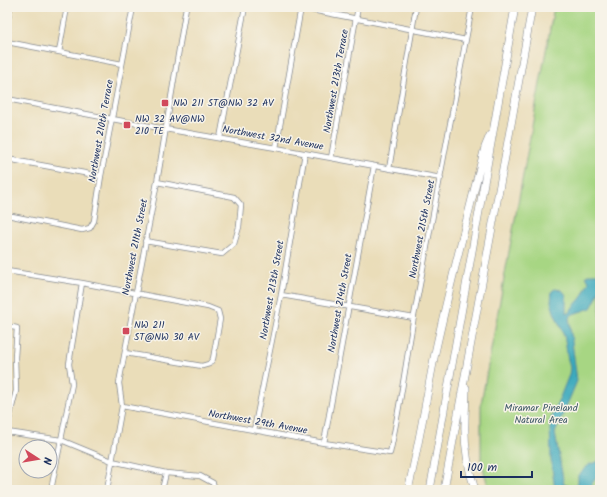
<svg xmlns="http://www.w3.org/2000/svg" width="607" height="497" font-family="Kalam,sans-serif">
  <style>
    .green { fill: #a7d683; stroke: #618270 }
    .water { fill: #3daabd; stroke: #2c6c8e }
    .lines { fill: none; stroke-linecap: round; stroke-linejoin: round }
    .minor-casing { stroke: #82868c; stroke-width: 6 }
    .highway-casing { stroke: #82868c; stroke-width: 8 }
    .minor { stroke: #fff; stroke-width: 4.5 }
    .highway { stroke: #fff; stroke-width: 7 }
    .poi-dot { fill: #d1495b; stroke: #f7f3e8; stroke-width: 1.5 }
    .labels { text-anchor: middle; dominant-baseline: central; stroke-width: 3; stroke-linejoin: round; paint-order: stroke }
    .street-label { font-size: 10px; fill: #1b2f5e; stroke: #f7f3e8 }
    .poi-label { font-size: 10px; fill: #1b2f5e; stroke: #f7f3e8; text-anchor: start }
    .park-label { font-size: 10px; fill: #3e5967; stroke: #f7f3e8 }
  </style>
  <rect width="100%" height="100%" fill="#f7f3e8"/>
  <filter id="ink" filterUnits="userSpaceOnUse"><feTurbulence type="fractalNoise" baseFrequency=".025" numOctaves="2"/><feDisplacementMap in="SourceGraphic" scale="8" xChannelSelector="R" yChannelSelector="G"/><feConvolveMatrix kernelMatrix="1 2 1 2 8 2 1 2 1" color-interpolation-filters="sRGB"/></filter>
  <filter id="wash" filterUnits="userSpaceOnUse"><feTurbulence type="fractalNoise" baseFrequency=".012" numOctaves="4" result="noise"/><feDisplacementMap in="SourceGraphic" scale="16" xChannelSelector="R" yChannelSelector="G"/><feGaussianBlur stdDeviation="0.9" result="paint"/><feColorMatrix in="noise" values="0 0 0 0 0 0 0 0 0 0 0 0 0 0 0 0 0 1.4 0 .05"/><feComposite in="paint" operator="in"/></filter>
  <g filter="url(#wash)">
    <rect width="100%" height="100%" fill="#eaddb9"/>
    <!-- green -->
    <path class="green" d="M554,7H600V490H489L481,460V404Z"/>
    <!-- water -->
    <path class="water" d="M590,274H598L600,276V289L595,301L591,308L573,314L569,318L577,381L555,433L564,485L575,486L578,483V475L590,464L597,462L600,459V470L596,478L587,490H555L551,460L550,422L569,375L570,368L567,355L566,345L564,335L554,312L551,302L552,291L555,289L562,290L566,295V313H570L572,308L581,298L589,282L586,276Z"/>
  </g>
  <g filter="url(#ink)">
    <g class="lines">
      <defs>
        <path id="minor" d="M296,7L466,40
          M7,24L10,7
          M7,42L122,64
          M59,52L67,7
          M7,99L165,129L276,148L441,178
          M220,138L245,7
          M276,148L301,7
          M331,158L358,7
          M7,159L101,176
          M389,169L416,7
          M7,215L82,230L90,228L94,221L101,176L133,7
          M145,241L222,254L234,244L239,227L241,205L234,197L157,182
          M7,271L82,283L208,307L218,311L220,319L213,359L209,364L202,366L125,353
          M281,295L414,318
          M7,326L17,328L15,357L16,391L7,427
          M122,406L324,443L390,453C400,408 406,362 414,316C433,213 453,110 472,7
          M254,430L281,295L305,153
          M7,432L61,440L112,461L166,473L200,476L213,483L215,490
          M324,443L374,166
          M51,490L61,440L72,384L69,364L82,283
          M107,490L122,406L119,383L157,182L186,7
          M162,490L166,473"/>
        <path id="highway" d="M466,388C466,399 465,411 465,422C464,445 468,468 475,490
          M408,490C419,445 426,399 435,353C450,284 468,215 485,147L490,135
          M430,490L515,7
          M444,490L512,119L532,7"/>
      </defs>
      <!-- minor casing -->
      <use href="#minor" class="minor-casing"/>
      <!-- highway casing -->
      <use href="#highway" class="highway-casing"/>
      <!-- minor -->
      <use href="#minor" class="minor"/>
      <!-- highway -->
      <use href="#highway" class="highway"/>
    </g>
  </g>
  <!-- markers -->
  <g class="poi-dot">
    <rect x="161" y="99" width="8" height="8" rx="2"/>
    <rect x="123" y="121" width="8" height="8" rx="2"/>
    <rect x="122" y="327" width="8" height="8" rx="2"/>
  </g>
  <g class="labels">
    <!-- street labels -->
    <g class="street-label">
      <text transform="translate(336 81) rotate(-80)">Northwest 213th Terrace</text>
      <text transform="translate(101 131) rotate(-80)">Northwest 210th Terrace</text>
      <text transform="translate(273 138) rotate(10)">Northwest 32nd Avenue</text>
      <text transform="translate(422 229) rotate(-79)">Northwest 215th Street</text>
      <text transform="translate(135 247) rotate(-79)">Northwest 211th Street</text>
      <text transform="translate(272 290) rotate(-80)">Northwest 213th Street</text>
      <text transform="translate(340 303) rotate(-80)">Northwest 214th Street</text>
      <text transform="translate(258 422) rotate(10)">Northwest 29th Avenue</text>
    </g>
    <!-- poi labels -->
    <g class="poi-label">
      <text x="173" y="103">NW 211 ST@NW 32 AV</text>
      <text x="135" y="119">NW 32 AV@NW<tspan x="135" dy="12">210 TE</tspan></text>
      <text x="134" y="325">NW 211<tspan x="134" dy="12">ST@NW 30 AV</tspan></text>
    </g>
    <!-- park labels -->
    <g class="park-label">
      <text x="541" y="408">Miramar Pineland<tspan x="541" dy="12">Natural Area</tspan></text>
    </g>
  </g>
  <!-- margin -->
  <rect width="607" height="497" fill="none" stroke="#f7f3e8" stroke-width="24"/>
  <!-- north arrow -->
  <g transform="translate(38 459) rotate(102)"><circle r="19" fill="#f7f3e8" stroke="#9fa5b1"/>
  <path d="M0-3L7 15L0 10L-7 15Z" fill="#d1495b"/>
  <text y="-6" font-size="11" font-weight="bold" text-anchor="middle" fill="#1b2f5e">N</text>
  </g>
  <!-- scale -->
  <path d="M461 471v6h71v-6" fill="none" stroke="#1b2f5e" stroke-width="2"/>
  <text x="467" y="471" font-size="12" fill="#1b2f5e" stroke="#f7f3e8" stroke-width="3" paint-order="stroke">100 m</text>
</svg>
